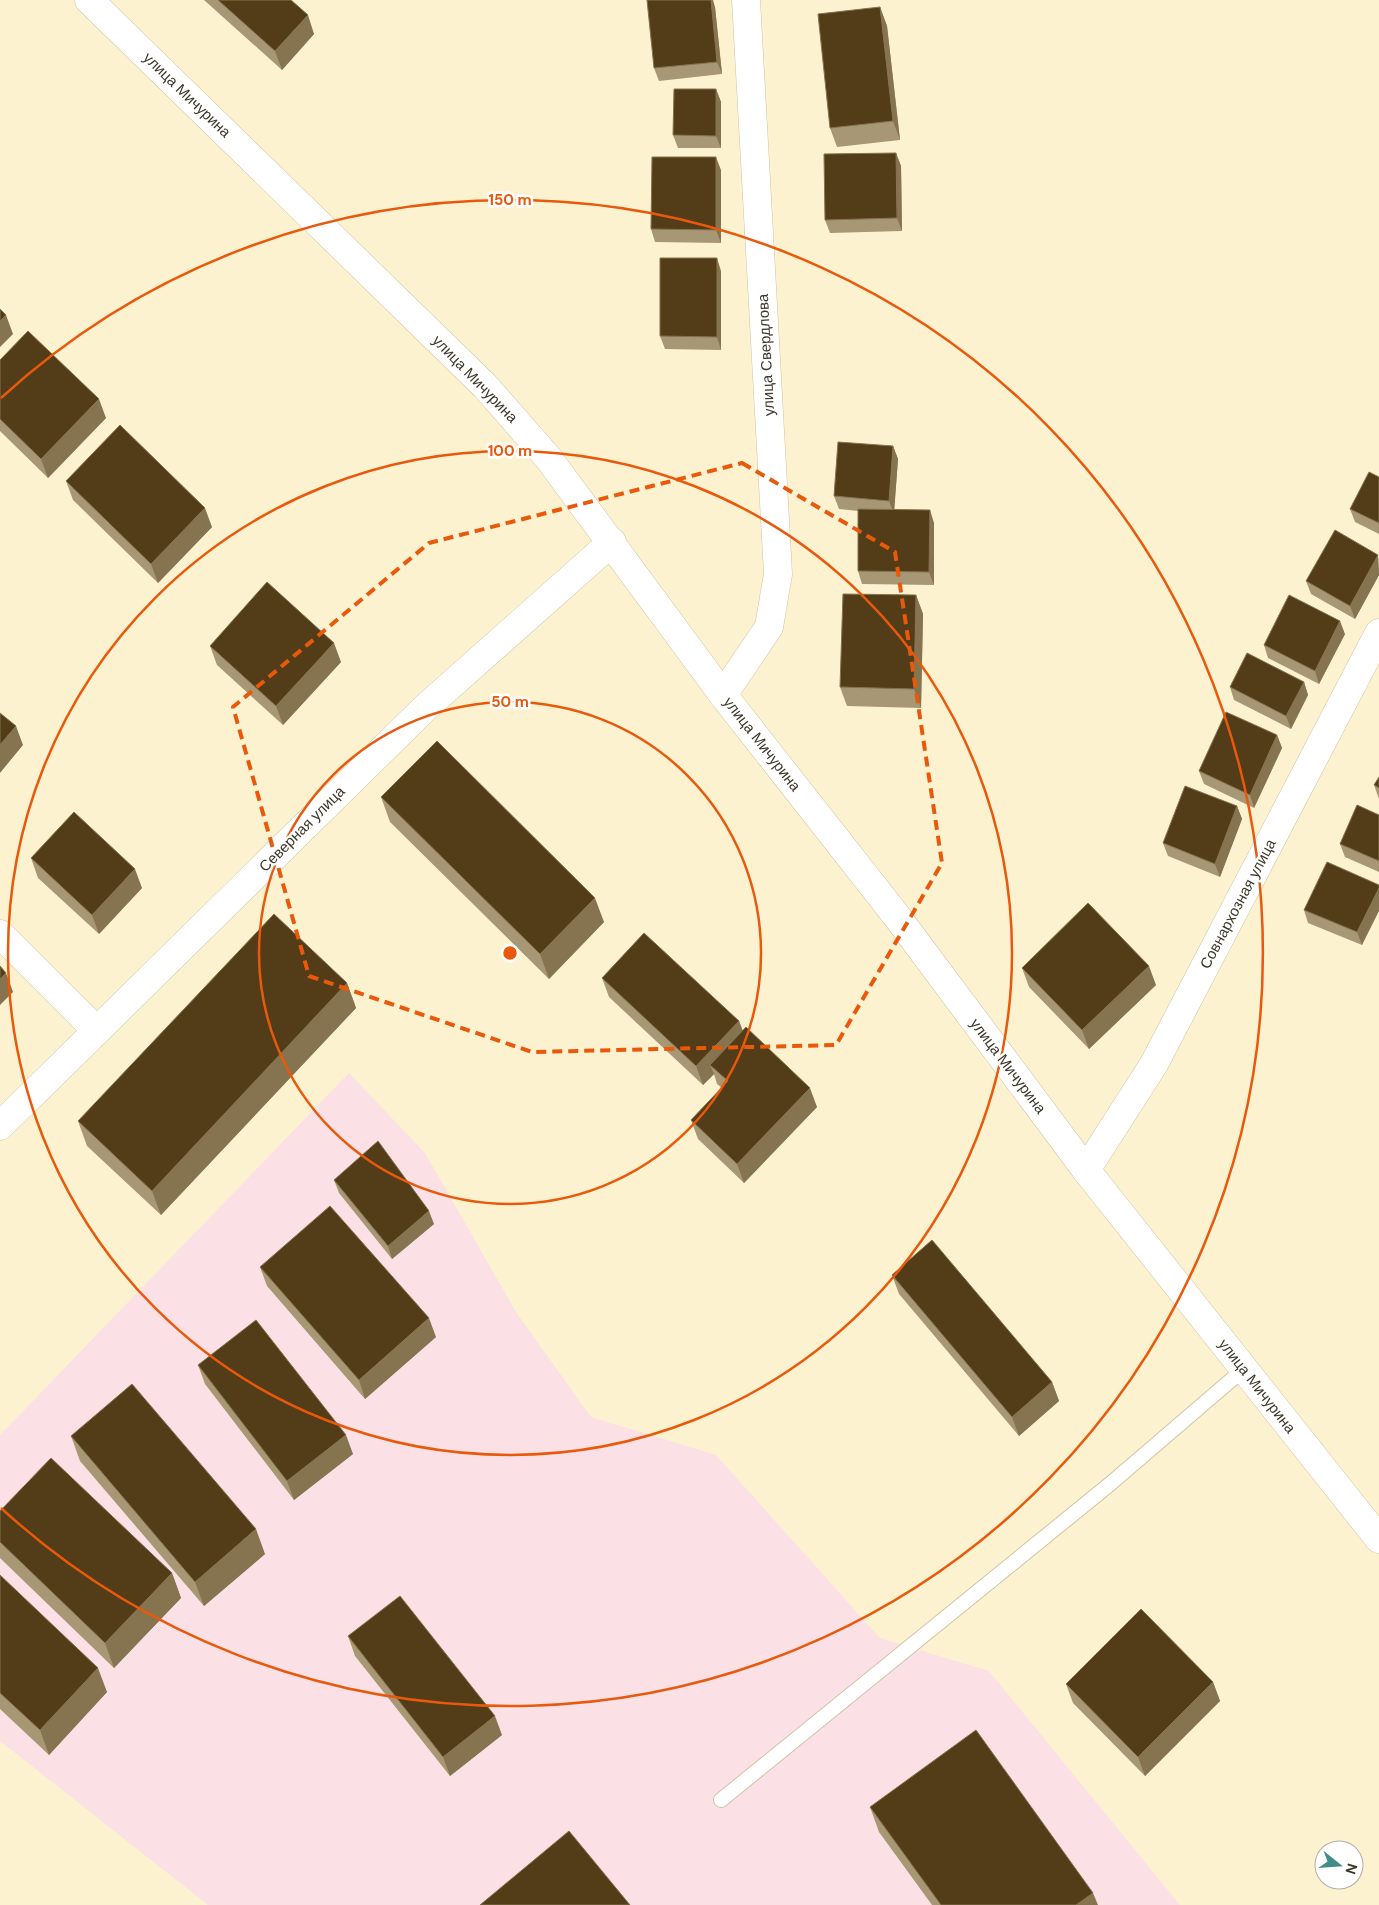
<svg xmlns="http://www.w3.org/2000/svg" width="1379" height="1905" font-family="'DM Sans',sans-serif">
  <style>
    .industrial { fill: #fbe0e6 }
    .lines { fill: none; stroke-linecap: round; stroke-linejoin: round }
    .service-casing { stroke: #cfc4a3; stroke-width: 16 }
    .minor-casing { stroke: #cfc4a3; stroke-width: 29 }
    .secondary-casing { stroke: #cfc4a3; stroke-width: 29 }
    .service { stroke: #fff; stroke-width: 14 }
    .minor { stroke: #fff; stroke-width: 28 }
    .secondary { stroke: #fff; stroke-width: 28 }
    .wall { fill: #a89774 }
    .shaded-wall { fill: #86734f }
    .building { fill: #533c18; stroke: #86734f }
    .marked { fill: none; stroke: #e8590c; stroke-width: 4; stroke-dasharray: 10 6; stroke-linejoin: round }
    .ring { fill: none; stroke: #e8590c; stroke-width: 2.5 }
    .labels { text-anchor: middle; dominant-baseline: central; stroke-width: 5; stroke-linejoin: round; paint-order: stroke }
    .street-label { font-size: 15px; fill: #3c372a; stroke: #fff }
    .centre { fill: #e8590c; stroke: #fff; stroke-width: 2.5 }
    .ring-label { font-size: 15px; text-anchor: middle; font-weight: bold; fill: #e8590c; stroke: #fff; stroke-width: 5; stroke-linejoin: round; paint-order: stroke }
  </style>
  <rect width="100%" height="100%" fill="#fdf2d0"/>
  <!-- industrial -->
  <path class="industrial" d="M349,1073L425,1153L516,1312L591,1417L716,1455L880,1638L989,1671L1180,1905H208L0,1741V1435Z"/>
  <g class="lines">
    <defs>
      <path id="service" d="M721,1800L1110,1484L1244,1369"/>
      <path id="minor" d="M723,695L769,627L778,574L746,0
        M0,934L97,1031
        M0,1126L425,708L612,542
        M1086,1170L1154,1064L1379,633"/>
      <path id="secondary" d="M89,0L485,386L549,459L723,695L895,914L1086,1170L1379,1539"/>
    </defs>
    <!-- service casing -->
    <use href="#service" class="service-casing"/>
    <!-- minor casing -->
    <use href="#minor" class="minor-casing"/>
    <!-- secondary casing -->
    <use href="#secondary" class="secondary-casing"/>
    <!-- service -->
    <use href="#service" class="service"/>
    <!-- minor -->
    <use href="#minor" class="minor"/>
    <!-- secondary -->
    <use href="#secondary" class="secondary"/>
  </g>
  <!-- wall -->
  <path class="wall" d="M204,0H291L314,34L282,70Z
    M715,7L722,74L659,81L654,68Z
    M880,7L887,26L900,140L837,147L830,128Z
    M716,89L721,102V148H678L673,135Z
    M896,153L901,166L902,231L830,233L825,220Z
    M721,170V243L655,242L651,229Z
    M721,271V350L665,349L660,336Z
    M0,360L106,418L48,478L0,431Z
    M893,446L898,459L894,510L934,523V585L862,584L858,571V511L839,509L834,496Z
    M1379,477V534L1355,522L1350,509Z
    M66,481L212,527L158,583L73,500Z
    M1378,555L1379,575L1355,619L1311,594L1306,581Z
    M916,595L923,614L921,708L847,706L840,687Z
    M1345,634L1319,684L1268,658L1264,645Z
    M210,646L341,662L283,725L217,665Z
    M1304,682L1308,695L1291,729L1234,700L1230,687Z
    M1277,735L1282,748L1254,808L1204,784L1199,771Z
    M1379,777V799L1374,785Z
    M381,797L604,922L549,979L390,822Z
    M1237,806L1242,819L1220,877L1168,856L1163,843Z
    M1379,815V872L1345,857L1340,844Z
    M31,858L142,888L99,934L38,878Z
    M1379,885L1362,945L1308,923L1304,910Z
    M1022,968L1156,985L1089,1049L1029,987Z
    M602,978L739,1021L743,1031L817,1107L744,1183L698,1139L691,1120L722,1088L717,1084L714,1074L703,1085L609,997Z
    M347,983L356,1008L161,1215L87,1146L78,1121Z
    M334,1180L434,1224L392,1259L339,1193Z
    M260,1267L436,1337L365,1399L267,1286Z
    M892,1275L1052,1382L1059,1401L1019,1436L899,1294Z
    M198,1365L353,1454L294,1500L205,1384Z
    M71,1436L265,1554L204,1606L80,1461Z
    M0,1511L172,1573L181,1598L114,1668L0,1558Z
    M0,1575L107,1692L49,1755L0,1709Z
    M348,1636L502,1735L450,1776L355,1656Z
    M1213,1682L1220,1701L1145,1776L1073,1703L1066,1684Z
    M870,1807L1098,1905H932L879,1832Z"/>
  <!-- shaded-wall -->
  <path class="shaded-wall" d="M711,0H713L715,7L722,74L717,62Z
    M880,7L887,26L900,140L893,121Z
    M308,15L314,34L282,70L275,51Z
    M716,89L721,102V148L716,136Z
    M896,153L901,166L902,231L897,218Z
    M716,157L721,170V243L716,230Z
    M717,258L721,271V350L717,337Z
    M6,315L13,334L0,347V321Z
    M99,399L106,418L48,478L41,459Z
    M893,446L898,459L894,514L889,501Z
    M205,508L212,527L158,583L151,564Z
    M930,510L934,523V585L929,572Z
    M1378,555L1379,575L1355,619L1350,606Z
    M916,595L923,614L921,708L914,689Z
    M1340,621L1345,634L1319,684L1315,671Z
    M334,643L341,662L283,725L276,706Z
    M1304,682L1308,695L1291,729L1286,716Z
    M16,726L23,745L0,773V745Z
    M1277,735L1282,748L1254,808L1250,795Z
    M1237,806L1242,819L1220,877L1215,864Z
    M135,869L142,888L99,934L92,915Z
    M1379,888V911L1362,945L1357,932Z
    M595,898L604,922L549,979L540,954Z
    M1149,966L1156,985L1089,1049L1082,1030Z
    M6,973L13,992L0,1005V979Z
    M347,983L356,1008L161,1215L152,1191Z
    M739,1021L746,1040L710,1065L714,1074L703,1085L696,1066Z
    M810,1088L817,1107L744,1183L737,1164Z
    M429,1211L434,1224L392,1259L388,1246Z
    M429,1318L436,1337L365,1399L359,1380Z
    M1052,1382L1059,1401L1019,1436L1012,1417Z
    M346,1435L353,1454L294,1500L287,1481Z
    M256,1529L265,1554L204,1606L195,1582Z
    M172,1573L181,1598L114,1668L105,1643Z
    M98,1668L107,1692L49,1755L40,1730Z
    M1213,1682L1220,1701L1145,1776L1138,1757Z
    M495,1716L502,1735L450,1776L443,1757Z
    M1093,1893L1098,1905H1076Z"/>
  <!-- building -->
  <path class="building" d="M218,0H291L308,15L275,51Z
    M647,0H711L717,62L654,68Z
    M880,7L893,121L830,128L818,14Z
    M674,89H716V136L673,135Z
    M896,153L897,218L825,220L824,154Z
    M652,157H716V230L651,229Z
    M660,258H717V337L660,336Z
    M0,309L6,315L0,321Z
    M28,331L99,399L41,459L0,419V360Z
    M120,425L205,508L151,564L66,481Z
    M838,442L893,446L889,501L834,496Z
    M1369,472L1379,477V523L1350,509Z
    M858,509L930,510L929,572L858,571Z
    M1335,530L1378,555L1350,606L1306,581Z
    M267,582L334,643L276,706L210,646Z
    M843,594L916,595L914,689L840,687Z
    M1289,595L1340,621L1315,671L1264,645Z
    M1247,653L1304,682L1286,716L1230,687Z
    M1226,712L1277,735L1250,795L1199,771Z
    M0,713L16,726L0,745Z
    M437,741L595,898L540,954L381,797Z
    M1379,777V788L1374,785Z
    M1185,786L1237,806L1215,864L1163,843Z
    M1357,805L1379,815V861L1340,844Z
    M74,812L135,869L92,915L31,858Z
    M1327,862L1379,885V888L1357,932L1304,910Z
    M1088,903L1149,966L1082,1030L1022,968Z
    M274,914L347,983L152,1191L78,1121Z
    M644,933L739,1021L696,1066L602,978Z
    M0,966L6,973L0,979Z
    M746,1027L810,1088L737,1164L691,1120L728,1081L710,1065Z
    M378,1141L429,1211L388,1246L334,1180Z
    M330,1206L429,1318L359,1380L260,1267Z
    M932,1240L1052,1382L1012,1417L892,1275Z
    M256,1320L346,1435L287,1481L198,1365Z
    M132,1384L256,1529L195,1582L71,1436Z
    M51,1458L172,1573L105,1643L0,1542V1511Z
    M0,1575L98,1668L40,1730L0,1693Z
    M400,1596L495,1716L443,1757L348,1636Z
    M1141,1609L1213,1682L1138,1757L1066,1684Z
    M976,1730L1093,1893L1076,1905H941L870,1807Z
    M569,1831L630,1905H480Z"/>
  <!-- marked area -->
  <path class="marked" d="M742,463L895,552L942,863L836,1045L532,1052L309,976L233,707L429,543Z"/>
  <!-- distance rings -->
  <g class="ring">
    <circle cx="510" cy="953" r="251"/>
    <circle cx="510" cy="953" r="502"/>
    <path d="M1 398A753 753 0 1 1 1 1508"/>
  </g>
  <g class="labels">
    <!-- street labels -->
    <g class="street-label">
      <text transform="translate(187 95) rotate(44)">улица Мичурина</text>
      <text transform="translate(766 355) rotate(-93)">улица Свердлова</text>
      <text transform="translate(475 379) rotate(46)">улица Мичурина</text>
      <text transform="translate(762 744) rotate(52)">улица Мичурина</text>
      <text transform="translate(302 829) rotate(-45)">Северная улица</text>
      <text transform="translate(1238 904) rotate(-62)">Совнархозная улица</text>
      <text transform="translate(1008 1066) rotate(53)">улица Мичурина</text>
      <text transform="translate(1257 1386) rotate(52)">улица Мичурина</text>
    </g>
  </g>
  <circle cx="510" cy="953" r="8" class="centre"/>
  <g class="ring-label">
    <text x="510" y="205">150 m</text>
    <text x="510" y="456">100 m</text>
    <text x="510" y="707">50 m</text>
  </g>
  <!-- north arrow -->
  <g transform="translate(1339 1865) rotate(107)"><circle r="24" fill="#ffffff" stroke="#b1afaa"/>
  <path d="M0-4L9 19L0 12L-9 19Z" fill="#448c89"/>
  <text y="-8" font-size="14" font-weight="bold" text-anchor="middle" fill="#3c372a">N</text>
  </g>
</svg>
